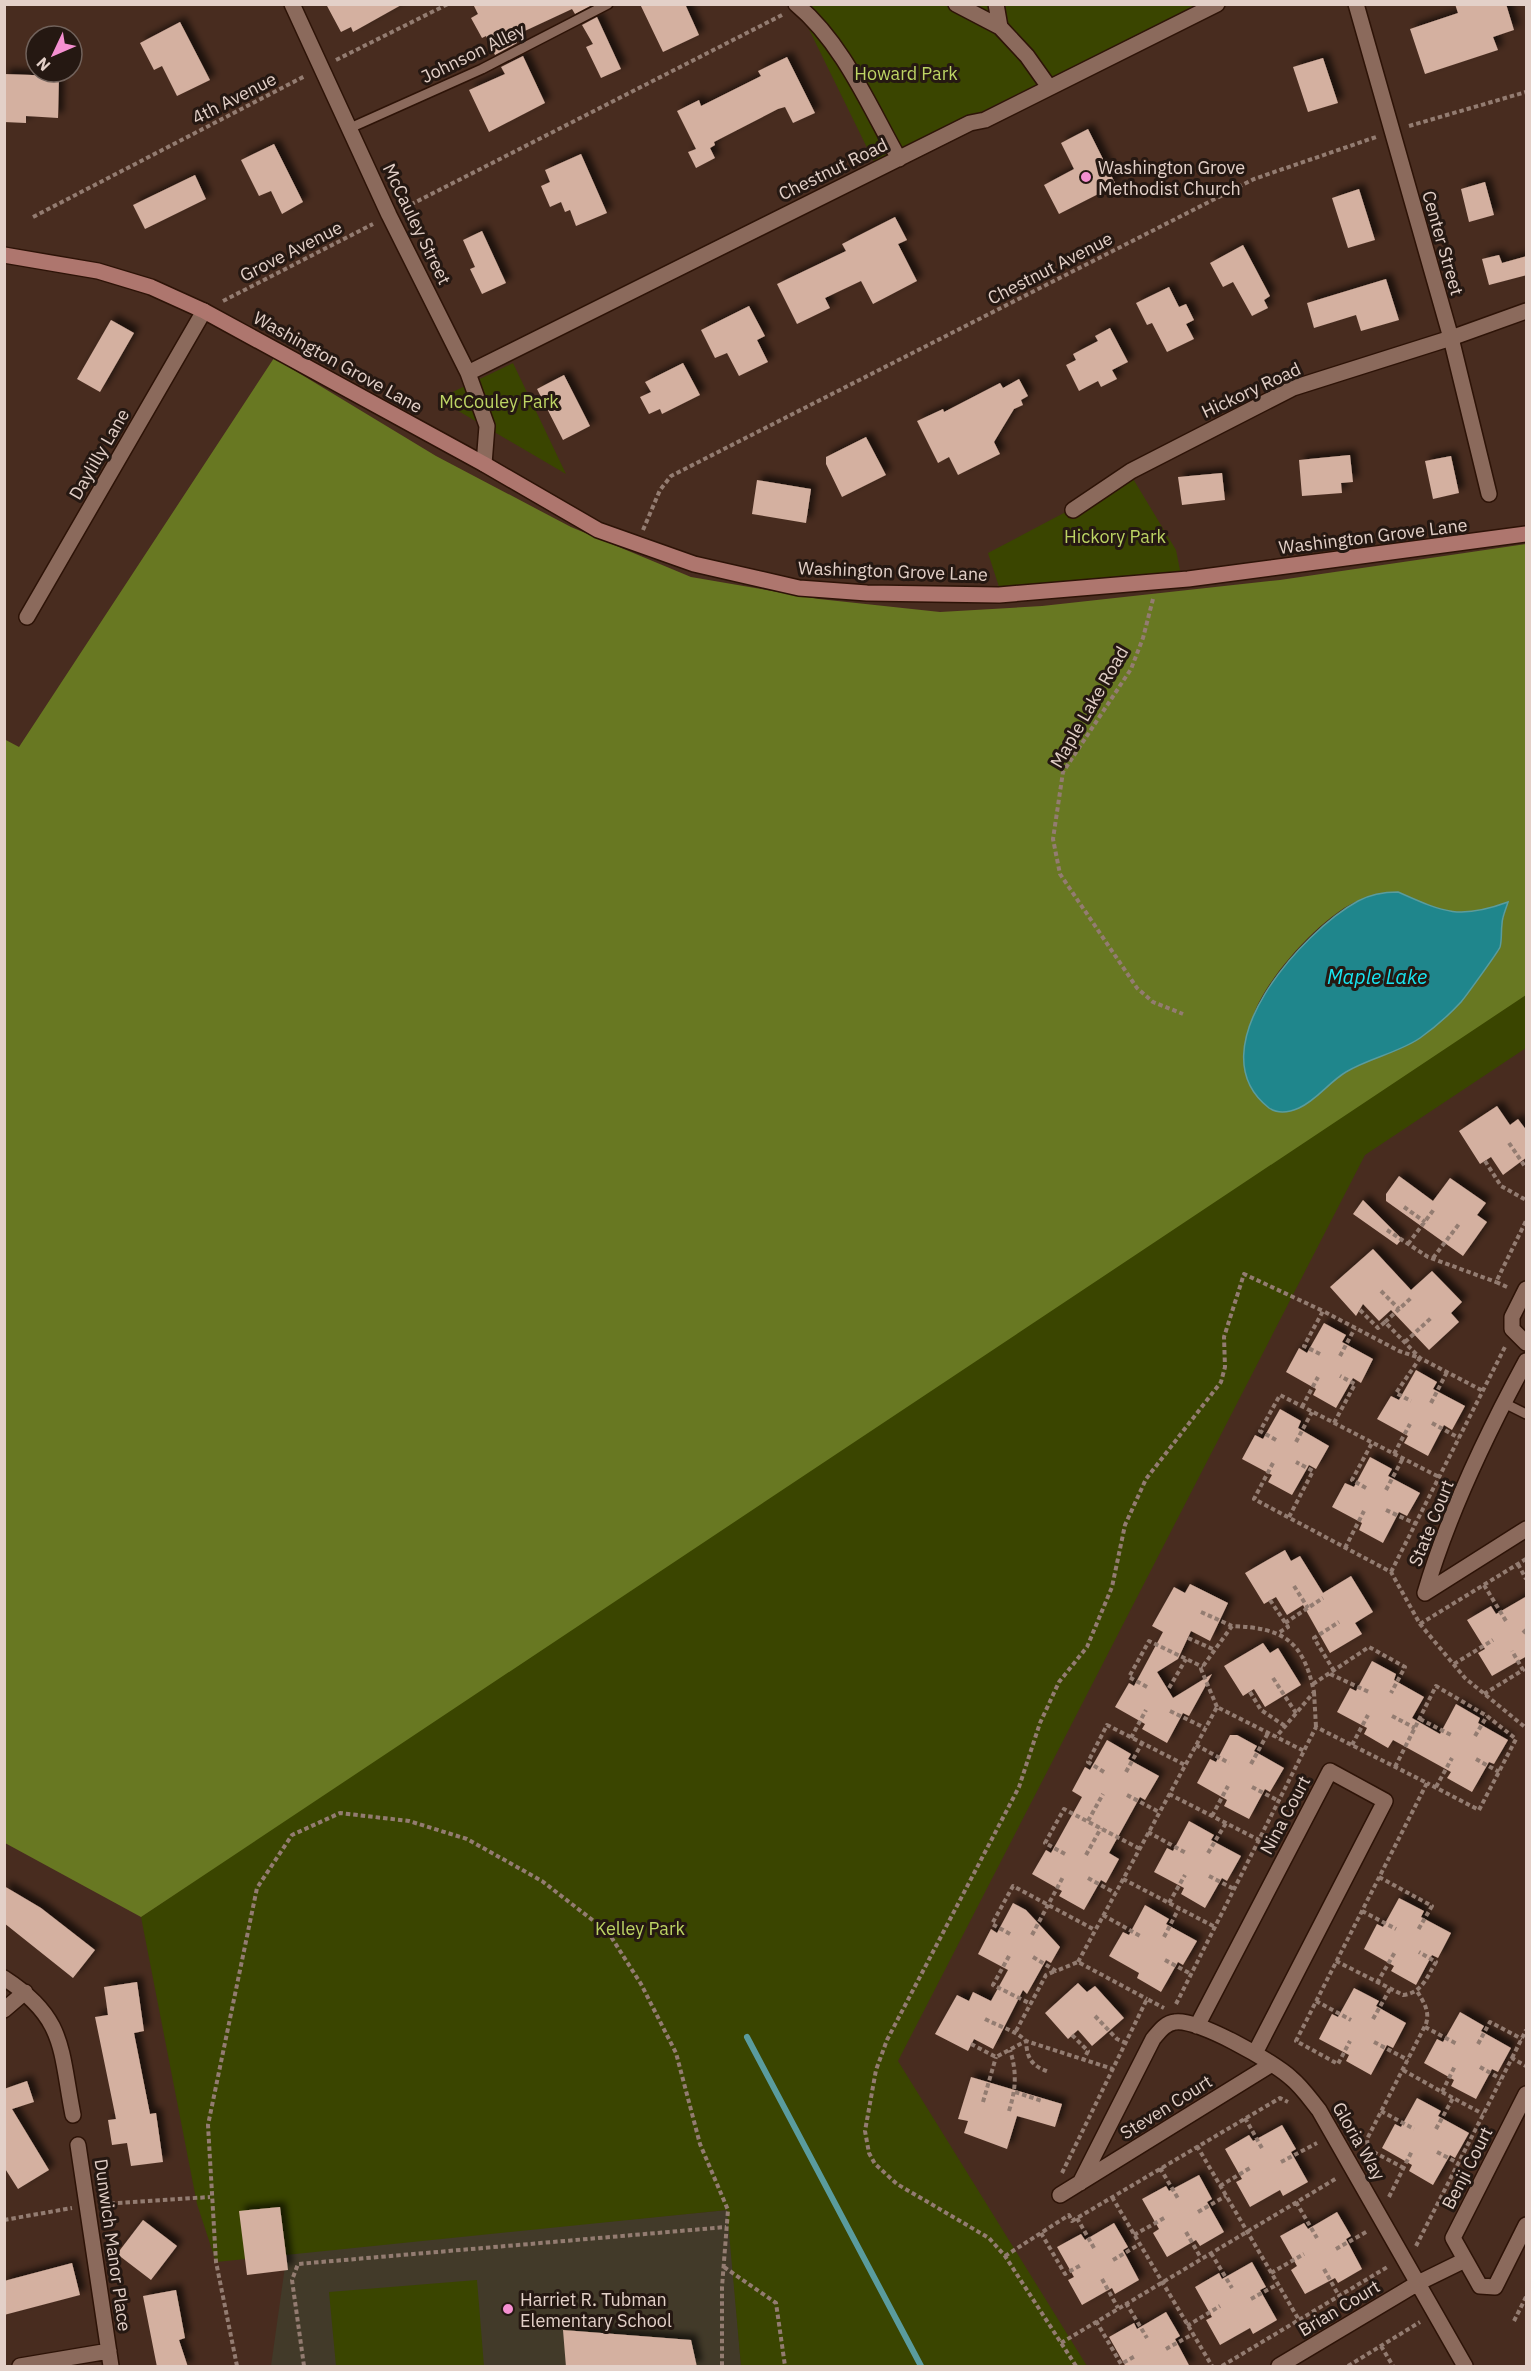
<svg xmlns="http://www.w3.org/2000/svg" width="1531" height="2371" font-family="'IBM Plex Sans',sans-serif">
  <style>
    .education { fill: #423a29 }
    .green { fill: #3a4500 }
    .forest { fill: #687822; fill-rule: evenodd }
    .water { fill: #1f868c; stroke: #5a9c9e; stroke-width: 1.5 }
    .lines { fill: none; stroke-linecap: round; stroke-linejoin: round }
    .stream { stroke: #5a9c9e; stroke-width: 6 }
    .building { fill: #d4b0a0; filter: url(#shadow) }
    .lane-casing { stroke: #2d1307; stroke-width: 12 }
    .street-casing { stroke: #2d1307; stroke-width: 18 }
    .secondary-casing { stroke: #2d1307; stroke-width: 18 }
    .path { stroke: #937c71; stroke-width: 4; stroke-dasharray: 4.5 3; stroke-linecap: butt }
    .lane { stroke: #8b6a5c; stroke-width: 9 }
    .street { stroke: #8b6a5c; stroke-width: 15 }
    .secondary { stroke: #ae766e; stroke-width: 15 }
    .poi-dot { fill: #f590d1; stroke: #251812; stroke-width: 2 }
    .labels { text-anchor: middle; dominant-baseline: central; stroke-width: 6; stroke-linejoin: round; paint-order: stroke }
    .street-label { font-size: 18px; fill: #e3d0c8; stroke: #251812 }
    .park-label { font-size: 18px; fill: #bdd464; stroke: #251812 }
    .poi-label { font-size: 18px; fill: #e3d0c8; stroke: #251812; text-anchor: start }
    .water-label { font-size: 20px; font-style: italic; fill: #18e6f2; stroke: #251812 }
  </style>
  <defs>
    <filter id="shadow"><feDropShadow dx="5.5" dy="-5.5" stdDeviation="3" flood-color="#0009"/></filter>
  </defs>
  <rect width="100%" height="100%" fill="#482c1f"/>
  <!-- education -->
  <path class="education" d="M728,2210L741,2366H271L287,2252Z"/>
  <!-- green -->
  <path class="green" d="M816,4L1199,5L875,164L801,13Z
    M513,363L566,474L438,399Z
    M1132,477L1176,550L1181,575L1001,593L988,553Z
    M1526,994V1048L1365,1155L898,2061L1087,2366H741L727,2210L216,2262L197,2204L141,1917L405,1738Z
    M477,2280L484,2366H336L329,2292Z"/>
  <!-- forest -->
  <path class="forest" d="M274,358L436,456L571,527L691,577L819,599L940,612L1042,606L1280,580L1526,544V995L141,1917L5,1843L4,739L19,747ZM1398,892C1423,903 1452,919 1480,912C1489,910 1498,905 1507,903L1502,922L1500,948L1461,1001L1419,1038L1363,1063L1333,1080L1245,1065C1245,1046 1249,1029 1255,1011C1269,975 1325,912 1362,899C1373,895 1386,894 1398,892Z"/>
  <!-- water -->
  <path class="water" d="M1398,892C1443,912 1459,920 1508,902C1506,909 1502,917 1502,924C1501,931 1502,940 1500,947C1498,952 1466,996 1461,1002C1449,1015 1434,1028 1420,1038C1398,1053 1369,1058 1346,1072C1329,1082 1317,1100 1299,1108C1290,1112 1278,1114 1269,1108C1194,1050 1304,930 1358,901C1371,894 1384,892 1398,892Z"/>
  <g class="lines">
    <!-- stream -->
    <path class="stream" d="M747,2037L921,2366"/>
  </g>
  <!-- building -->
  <path class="building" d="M326,4H403L353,32L351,27L341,32Z
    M473,4H592V5L575,14L572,9L514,36L517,43L495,55L486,36L482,38L471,18L478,14Z
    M640,4H685L699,35L663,52Z
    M1455,4H1506L1514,30L1493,37L1498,50L1425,74L1410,29L1458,13Z
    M597,17L621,69L601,78L586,47L593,44L582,25Z
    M180,22L210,80L177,96L162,66L154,70L140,43Z
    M523,56L545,103L489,132L469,90L505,74L501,67Z
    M787,57L815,113L793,123L785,107L778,109L714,142L715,145L710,148L715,158L696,168L688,152L696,149L677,111L699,100L701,106L761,76L758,71Z
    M1323,58L1338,103L1308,112L1293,67Z
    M4,74L59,76L58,118L26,116V123L4,122Z
    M1088,129L1116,185L1059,214L1044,185L1074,169L1061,143Z
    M274,144L303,202L282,214L271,191L259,196L241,160Z
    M581,154L607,213L576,226L570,210L565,212L561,202L550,207L541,186L550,182L545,170Z
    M195,175L206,199L145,229L133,205Z
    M1485,182L1494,215L1469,222L1461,189Z
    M1359,189L1375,240L1348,248L1332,198Z
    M895,217L907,240L898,244L917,281L873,304L861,281L825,298L830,308L797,324L777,284L846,251L842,244Z
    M482,231L506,283L482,294L470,269L475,267L463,240Z
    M1243,245L1270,296L1264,300L1268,308L1252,316L1233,282L1223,287L1210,263Z
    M1499,255L1502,263L1527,256V275L1489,285L1482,259Z
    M1386,279L1399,320L1361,331L1356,315L1314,328L1307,303Z
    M1169,287L1179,307L1186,304L1194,320L1186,324L1194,339L1167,352L1152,323L1147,325L1136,303Z
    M749,306L765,336L757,340L768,362L739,376L727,353L715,358L701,330Z
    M111,320L134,333L100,392L77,379Z
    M1110,328L1128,362L1112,370L1117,379L1101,387L1098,381L1079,391L1066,365L1076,360L1073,354L1098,341L1095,336Z
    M683,363L700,395L662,414L660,409L649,414L640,397L651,392L645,382Z
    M564,375L590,426L563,440L537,389Z
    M1019,379L1028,396L1021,400L1023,405L1014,409L994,442L1000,454L958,475L949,457L938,463L917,421L943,409L944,412L1000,383L1003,388Z
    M866,437L886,475L842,497L826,464V457Z
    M1350,455L1353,482L1341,483L1342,493L1302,496L1299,460Z
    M1451,456L1459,493L1433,499L1425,461Z
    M1222,473L1225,500L1182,505L1178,477Z
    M757,480L811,489L806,523L752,514Z
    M1497,1106L1510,1125L1518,1119L1527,1131V1157L1503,1175L1491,1157L1480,1164L1459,1131Z
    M1399,1176L1433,1201L1450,1178L1486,1203L1477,1215L1487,1222L1463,1256L1386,1201V1194Z
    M1363,1200L1402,1239L1397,1245L1353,1214Z
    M1373,1249L1411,1290L1432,1271L1462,1302L1451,1313L1459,1322L1429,1350L1391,1310L1379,1321L1363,1304L1356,1316L1330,1287Z
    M1324,1323L1346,1335L1342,1342L1373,1359L1361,1383L1353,1378L1336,1408L1313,1395L1316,1389L1286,1372L1299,1348L1307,1353Z
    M1416,1370L1437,1382L1433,1389L1465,1406L1452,1430L1444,1425L1428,1456L1404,1443L1408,1436L1377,1419L1391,1396L1399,1400Z
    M1280,1409L1301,1421L1298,1428L1329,1446L1316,1469L1309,1465L1292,1495L1268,1482L1272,1475L1242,1459L1255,1435L1263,1439Z
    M1370,1457L1392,1469L1388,1476L1420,1493L1407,1516L1399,1512L1383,1543L1359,1530L1362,1523L1332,1507L1345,1483L1354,1487Z
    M1285,1550L1291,1561L1300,1556L1323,1593L1351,1576L1373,1612L1355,1623L1362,1634L1330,1653L1303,1605L1287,1615L1276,1597L1264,1604L1245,1573Z
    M1190,1584L1228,1603L1210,1641L1191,1631L1178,1659L1157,1672L1173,1698L1212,1674L1189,1716L1183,1713L1167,1743L1142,1729L1145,1724L1115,1707L1129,1683L1134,1686L1163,1632L1152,1626L1174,1587L1185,1593Z
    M1527,1596V1656L1492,1676L1478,1653L1485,1649L1467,1620L1491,1606L1496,1614Z
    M1263,1643L1270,1653L1278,1648L1301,1685L1265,1707L1254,1689L1243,1696L1224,1666Z
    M1372,1661L1396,1674L1394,1680L1424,1697L1412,1718L1440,1734L1456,1704L1480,1718L1478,1723L1508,1740L1494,1764L1489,1762L1472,1792L1447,1778L1451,1772L1393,1740L1388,1748L1364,1734L1367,1728L1337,1712L1350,1688L1356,1691Z
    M1230,1735H1237L1257,1746L1254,1751L1284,1768L1270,1792L1265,1789L1249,1819L1224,1806L1227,1800L1197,1783L1210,1759L1216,1762Z
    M1107,1740L1131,1754L1128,1759L1159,1776L1145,1800L1140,1797L1109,1853L1119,1859L1106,1883L1101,1880L1084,1910L1059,1896L1062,1891L1032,1874L1046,1850L1051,1853L1082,1797L1072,1791L1085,1767L1090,1770Z
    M1189,1821L1214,1835L1211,1840L1241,1856L1227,1881L1222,1878L1205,1908L1181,1894L1184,1888L1154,1872L1167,1848L1173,1851Z
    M4,1886L41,1908L95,1950L73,1978L4,1923Z
    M1399,1898L1424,1911L1421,1917L1451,1933L1438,1958L1432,1955L1416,1985L1391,1971L1394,1966L1364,1949L1377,1924L1383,1927Z
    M1013,1903L1026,1910L1060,1947L1051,1963L1046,1960L1027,1994L1023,1990L993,2049L974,2039L968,2051L935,2034L957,1995L969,2001L973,1992L991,2001L1008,1970L978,1954L991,1929L997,1933Z
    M1145,1905L1169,1919L1166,1924L1197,1941L1183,1965L1178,1962L1161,1992L1137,1978L1139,1973L1109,1956L1123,1932L1129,1935Z
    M137,1982L144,2031L134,2033L150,2114L156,2113L163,2162L131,2166L127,2143L112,2145L108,2120L116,2119L95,2017L108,2015L104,1987Z
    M1078,1983L1087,1992L1095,1986L1124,2018L1092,2046L1078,2030L1068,2039L1045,2013Z
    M1354,1988L1379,2001L1376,2006L1406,2023L1393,2048L1387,2045L1371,2075L1346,2061L1349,2055L1319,2039L1332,2014L1338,2017Z
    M1460,2012L1484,2026L1481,2031L1511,2048L1498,2072L1492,2069L1476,2099L1451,2086L1454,2080L1424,2063L1437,2039L1443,2042Z
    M971,2077L1062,2104L1055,2127L1017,2116L1007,2149L964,2133L968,2121L958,2119Z
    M27,2081L34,2102L12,2109L49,2170L18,2189L4,2167V2089Z
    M1417,2098L1441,2111L1438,2116L1469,2133L1455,2158L1450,2155L1433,2185L1409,2171L1412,2165L1382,2148L1395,2124L1401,2127Z
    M1282,2125L1296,2149L1291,2152L1308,2182L1283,2196L1280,2190L1250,2207L1236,2182L1242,2179L1225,2149L1249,2135L1253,2141Z
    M1199,2175L1212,2199L1207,2202L1224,2232L1200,2246L1196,2240L1167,2257L1153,2233L1159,2229L1142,2199L1166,2186L1169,2191Z
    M280,2207L288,2270L247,2275L239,2211Z
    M1337,2212L1351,2236L1346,2239L1362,2269L1338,2283L1335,2278L1305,2294L1291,2270L1297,2266L1280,2236L1304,2223L1308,2229Z
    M143,2220L177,2246L151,2280L117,2254Z
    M1114,2223L1128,2247L1123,2250L1139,2280L1115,2294L1112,2288L1082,2305L1068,2280L1074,2277L1057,2247L1081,2234L1085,2240Z
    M1252,2262L1266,2287L1260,2290L1277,2320L1253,2334L1250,2328L1220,2345L1206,2320L1212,2317L1195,2287L1219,2273L1222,2279Z
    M72,2263L80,2295L4,2315V2281Z
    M176,2290L185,2338L179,2340L188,2367H157L143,2296Z
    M1166,2312L1180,2336L1175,2339L1190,2367H1126L1109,2337L1134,2323L1137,2329Z
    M563,2330L691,2340L697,2367H566Z"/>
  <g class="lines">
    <defs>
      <path id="lane" d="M350,128L482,69L608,4
        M1504,1403L1526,1414"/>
      <path id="street" d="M292,4L389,215L468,373L487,426L484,464
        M796,4C843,43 869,106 899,159
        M956,4L1000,27L1027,56L1049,87
        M996,4L1000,27
        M1356,4L1451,338L1489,494
        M468,373L970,123L985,120L1217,4
        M1073,510L1131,471L1293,388L1451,338L1526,311
        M27,617L204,311
        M1526,1289L1512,1317V1329L1526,1343
        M1425,1593C1448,1514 1487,1433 1526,1361
        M1425,1593L1526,1529
        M4,1978C66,2018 60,2049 73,2115
        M4,2010L25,1992
        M1197,2026L1330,1771L1385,1801L1255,2053
        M1526,2094L1453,2238L1480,2286L1495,2287L1526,2225
        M78,2145L111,2366
        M1080,2183L1153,2039C1159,2032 1165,2023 1175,2022C1197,2018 1274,2062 1291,2078C1302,2087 1310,2099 1319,2110L1465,2366
        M1060,2195L1272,2064
        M20,2366L109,2351
        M1279,2366L1418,2283L1465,2260"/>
      <path id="secondary" d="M4,255L98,271L151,287L204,311L484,464L598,530L694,564L799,588L867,593L999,595L1188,579L1526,534"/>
    </defs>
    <!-- lane casing -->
    <use href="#lane" class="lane-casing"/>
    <!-- street casing -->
    <use href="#street" class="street-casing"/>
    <!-- secondary casing -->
    <use href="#secondary" class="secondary-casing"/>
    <!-- path -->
    <path class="path" d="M336,60L448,4
      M1409,126L1526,92
      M404,208L782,15
      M33,217L305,76
      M223,301L373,224
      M643,530L660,490L671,476L1254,179L1376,137
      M1153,599L1143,638L1131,669L1063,772L1053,839L1060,874L1137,988L1153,1002L1183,1014
      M1509,1143L1526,1168
      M1485,1161L1501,1186L1526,1200
      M1404,1207L1425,1222
      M1387,1230L1428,1257L1496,1282
      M1408,1244L1435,1208
      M1433,1258L1459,1224
      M1507,1287L1496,1282L1526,1221
      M1381,1291L1399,1309
      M1360,1310L1378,1328L1385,1322L1420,1358L1483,1391
      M1385,1322L1411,1298
      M1405,1342L1431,1318
      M1320,1354L1304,1346L1323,1311L1399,1351L1420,1358L1396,1393L1411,1401
      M1340,1356L1355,1328
      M1431,1403L1447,1372
      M1302,1407L1318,1377
      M1334,1423L1355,1384L1340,1376
      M1432,1423L1459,1438
      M1276,1440L1260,1431L1280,1395L1439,1477
      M1296,1442L1312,1412
      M1394,1454L1410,1424
      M1273,1463L1254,1499L1391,1572L1420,1624L1465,1678L1526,1728
      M1366,1488L1352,1480L1372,1443
      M1386,1490L1403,1458
      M1386,1510L1416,1524
      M1289,1517L1313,1471L1296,1462
      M1345,1548L1364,1511
      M1518,1564L1526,1579
      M1391,1572L1506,1345
      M1484,1585L1506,1621
      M1294,1586L1308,1608
      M1270,1600L1288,1627L1278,1633
      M1201,1612L1232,1626
      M1285,1623L1323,1598
      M1420,1624L1526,1559
      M1523,1633L1526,1630
      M1188,1638L1215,1650
      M1454,1664L1493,1640
      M1334,1671L1314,1638L1339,1622
      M1330,1674L1369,1692
      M1273,1678L1296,1713
      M1313,1684L1369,1647L1405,1667L1391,1693
      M1147,1687L1129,1677L1149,1641L1203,1667
      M1169,1688L1186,1659
      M1250,1692L1261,1710L1285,1726
      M1314,1692L1316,1727
      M1484,1694L1523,1670L1512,1651
      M1217,1707L1201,1669L1232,1626C1283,1628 1303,1640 1314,1692L1276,1737
      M1170,1711L1205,1728
      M1392,1716L1415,1728
      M1420,1719L1453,1736
      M1475,1736L1487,1716
      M1131,1738L1146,1710
      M1196,1745L1229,1763
      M1352,1745L1368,1715
      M1476,1759L1499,1772
      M1251,1764L1268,1733
      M1395,1767L1436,1686L1487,1716L1516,1739L1479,1810L1427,1783
      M1104,1772L1088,1762L1107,1725L1185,1765
      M1126,1772L1142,1743
      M1252,1787L1279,1801
      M1436,1787L1452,1758
      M1169,1794L1259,1840
      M1127,1795L1159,1812
      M1212,1816L1228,1786
      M1088,1821L1103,1794
      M1148,1832L1186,1853
      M1208,1853L1226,1823
      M1065,1854L1045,1843L1064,1809L1140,1849
      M1086,1855L1101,1828
      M1209,1876L1234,1889
      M1379,1877L1432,1906L1418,1930
      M1088,1878L1115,1893
      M1123,1879L1215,1927
      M1169,1903L1185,1875
      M1362,1911L1396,1929
      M1103,1915L1142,1937
      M1010,1934L992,1924L1013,1886L1095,1930
      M1032,1935L1063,1877
      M1164,1937L1179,1908
      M1009,1956L993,1985L1031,2004
      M1033,1957L1056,1971L1078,1962L1147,1999
      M1165,1960L1191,1974
      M1336,1961L1403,1995C1422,1993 1427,1977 1436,1962L1419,1952
      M1078,1962L1217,1707L1304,1751
      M1377,1983L1395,1952
      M1316,2001L1351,2020
      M1176,2004L1316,1727L1427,1783L1296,2041L1338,2064L1350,2041
      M1095,2016L1117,2039L1126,2043
      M985,2019C1000,2027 1015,2030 1026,2041L1113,2069
      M1373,2019L1390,1989
      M1425,2027L1457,2044
      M1016,2031L1046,1975L1055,1971
      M1072,2035L1088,2051L1084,2059
      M1374,2042L1408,2060
      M971,2044L996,2057L1026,2041C1027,2059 1032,2066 1049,2072
      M1478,2044L1490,2022L1522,2039
      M1512,2058L1526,2030
      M1480,2067L1501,2079
      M1403,2070L1442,2092L1455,2066
      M1015,2092L1042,2101
      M1442,2092L1483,2114
      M983,2102L996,2057
      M1009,2111C1016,2089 1017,2072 1010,2050
      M1381,2111L1414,2129
      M1245,2118L1263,2150
      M1436,2129L1453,2098
      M1197,2146L1299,2320
      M1437,2152L1458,2163
      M1281,2162L1317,2143
      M1160,2168L1179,2200
      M1404,2168L1368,2149L1367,2139L1426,2024C1430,2011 1424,2003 1417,1991
      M1062,2173L1147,1999L1164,2008
      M1220,2186L1250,2168
      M1112,2197L1212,2366
      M1389,2197L1412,2151
      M1296,2202L1317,2238
      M103,2204L210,2197
      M1198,2212L1226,2196
      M1077,2218L1094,2248
      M4,2220L72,2208
      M1186,2232L1201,2258
      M1041,2233L1065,2274L1081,2265
      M1134,2235L1166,2217
      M1416,2246L1512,2058L1526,2066
      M1336,2249L1368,2231
      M1211,2253L1232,2288
      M1005,2256L1069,2215L1072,2221L1280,2098L1288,2102
      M1113,2260L1140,2244
      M724,2267L776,2303L785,2366
      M1324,2269L1339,2296
      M1271,2273L1304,2254
      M1102,2279L1118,2308
      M1251,2299L1278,2284
      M1126,2303L1147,2338
      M1096,2321L1121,2364L1135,2356
      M1514,2321L1526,2297
      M1187,2326L1220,2306
      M1061,2343L1337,2178
      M1381,2346L1393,2366
      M1166,2349L1193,2334
      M237,2366L216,2262L208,2125L257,1888L292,1835L340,1813L409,1821L467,1839L542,1881L608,1932L641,1984L676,2053L700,2144L728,2210L722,2287V2366
      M304,2366L292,2280L298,2264L726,2227
      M1076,2366L1005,2256L989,2238L897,2184L875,2164L869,2153L865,2131L876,2070L887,2040L1019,1787L1040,1723L1059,1682L1087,1647L1112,1587L1125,1525L1146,1479L1221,1382L1225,1367L1224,1337L1244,1274L1323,1311
      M1222,2366L1389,2266
      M1348,2366L1420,2322"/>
    <!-- lane -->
    <use href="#lane" class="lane"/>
    <!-- street -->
    <use href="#street" class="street"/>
    <!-- secondary -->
    <use href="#secondary" class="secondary"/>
  </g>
  <!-- markers -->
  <g class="poi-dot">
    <circle cx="1086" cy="177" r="6"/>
    <circle cx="508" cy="2309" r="6"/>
  </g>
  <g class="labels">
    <!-- street labels -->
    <g class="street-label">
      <text transform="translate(473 53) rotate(-26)">Johnson Alley</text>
      <text transform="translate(234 98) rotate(-27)">4th Avenue</text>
      <text transform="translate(833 169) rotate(-26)">Chestnut Road</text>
      <text transform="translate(417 224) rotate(64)">McCauley Street</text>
      <text transform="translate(1443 243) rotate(74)">Center Street</text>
      <text transform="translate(291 251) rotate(-27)">Grove Avenue</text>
      <text transform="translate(1050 268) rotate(-27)">Chestnut Avenue</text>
      <text transform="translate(338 362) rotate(29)">Washington Grove Lane</text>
      <text transform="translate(1251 390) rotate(-25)">Hickory Road</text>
      <text transform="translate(99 454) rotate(-60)">Daylilly Lane</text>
      <text transform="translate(1373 536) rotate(-7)">Washington Grove Lane</text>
      <text transform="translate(893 571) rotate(2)">Washington Grove Lane</text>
      <text transform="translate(1089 707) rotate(-60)">Maple Lake Road</text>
      <text transform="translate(1431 1523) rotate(-68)">State Court</text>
      <text transform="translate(1285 1815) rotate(-62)">Nina Court</text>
      <text transform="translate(1166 2107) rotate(-32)">Steven Court</text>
      <text transform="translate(1359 2141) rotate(60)">Gloria Way</text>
      <text transform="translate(1467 2168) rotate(-63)">Benji Court</text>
      <text transform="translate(113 2245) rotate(82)">Dunwich Manor Place</text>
      <text transform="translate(1339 2308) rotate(-31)">Brian Court</text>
    </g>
    <!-- park labels -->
    <g class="park-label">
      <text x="906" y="73">Howard Park</text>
      <text x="499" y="401">McCouley Park</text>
      <text x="1115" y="536">Hickory Park</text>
      <text x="640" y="1928">Kelley Park</text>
    </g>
    <!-- poi labels -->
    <g class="poi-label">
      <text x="1098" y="167">Washington Grove<tspan x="1098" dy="21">Methodist Church</tspan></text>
      <text x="520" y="2299">Harriet R. Tubman<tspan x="520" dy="21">Elementary School</tspan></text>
    </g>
    <!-- water labels -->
    <g class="water-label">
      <text x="1377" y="976">Maple Lake</text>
    </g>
  </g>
  <!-- border -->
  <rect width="1531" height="2371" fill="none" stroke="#e3d0c8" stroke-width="12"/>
  <!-- north arrow -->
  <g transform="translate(54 54) rotate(226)"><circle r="28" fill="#251812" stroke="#71625b" stroke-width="1.5"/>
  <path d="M0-4.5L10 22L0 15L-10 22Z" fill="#f590d1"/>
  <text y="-9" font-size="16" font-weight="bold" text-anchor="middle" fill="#e3d0c8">N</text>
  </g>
</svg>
